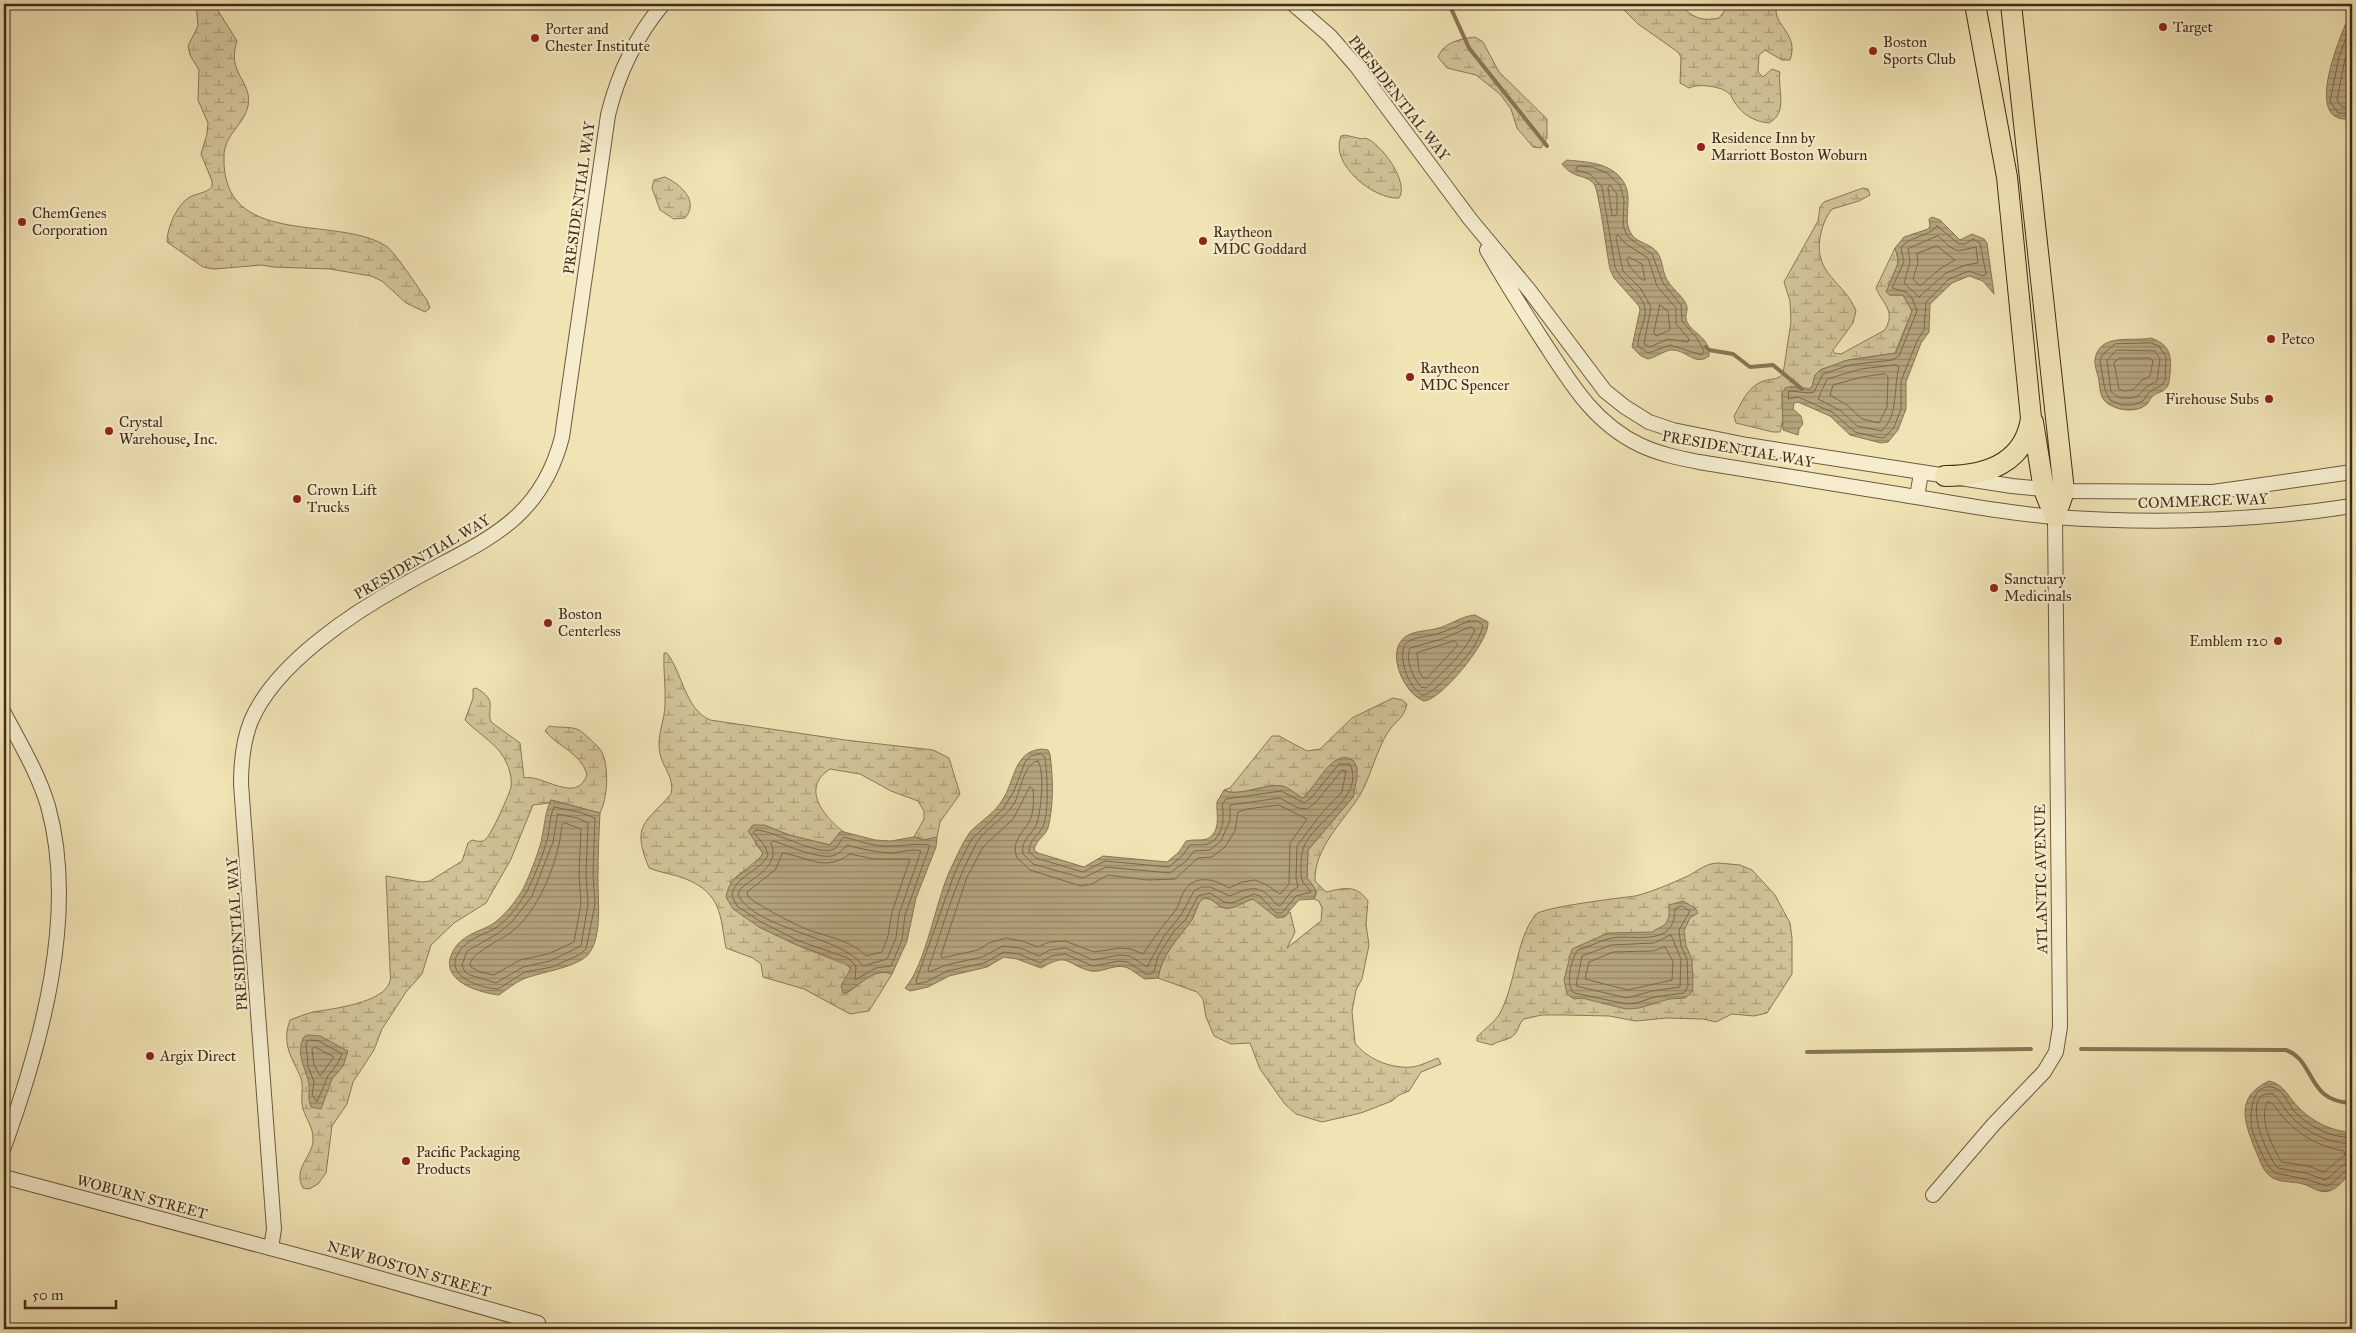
<svg xmlns="http://www.w3.org/2000/svg" width="2356" height="1333" font-family="'IM FELL Great Primer',serif">
  <style>
    .wetland { fill: url(#wetland-marsh); stroke: #8a7858 }
    .water { fill: url(#water-rules); stroke: #877554 }
    .lines { fill: none; stroke-linecap: round; stroke-linejoin: round }
    .shore { stroke: #7c684a; stroke-width: 1 }
    .stream { stroke: #877554; stroke-width: 4 }
    .minor-casing { stroke: #6e5a3e; stroke-width: 16 }
    .highway-casing { stroke: #422c16; stroke-width: 22 }
    .minor { stroke: #f5edce; stroke-width: 14 }
    .highway { stroke: #f0e3b4; stroke-width: 20 }
    .poi-dot { fill: #8f2418; stroke: #f5edce; stroke-width: 2 }
    .labels { text-anchor: middle; dominant-baseline: central; stroke-width: 4.5; stroke-linejoin: round; paint-order: stroke }
    .poi-label { font-size: 15px; fill: #422c16; stroke: #f5edce; text-anchor: start }
    .street-label { font-size: 15px; fill: #422c16; stroke: #f5edce }
  </style>
  <defs>
    <pattern id="wetland-marsh" width="20" height="14" patternUnits="userSpaceOnUse" patternTransform="scale(1.25)"><rect width="20" height="14" fill="#d2c499"/><path d="M1 5h8M5 5V1M11 12h8M15 12V8" fill="none" stroke="#ac9f7c"/></pattern>
    <pattern id="water-rules" width="6" height="5" patternUnits="userSpaceOnUse" patternTransform="scale(1.25)"><rect width="6" height="5" fill="#b5a57e"/><path d="M0 2.5h6" fill="none" stroke="#958766"/></pattern>
  </defs>
  <rect width="100%" height="100%" fill="#f0e3b4"/>
  <filter id="stains"><feTurbulence type="fractalNoise" baseFrequency=".004" numOctaves="4"/><feColorMatrix values="0 0 0 0 .2 0 0 0 0 .09 0 0 0 0 .02 0 0 0 .5 -.17"/></filter>
  <radialGradient id="worn" r=".72"><stop offset=".6" stop-color="#630" stop-opacity="0"/><stop offset="1" stop-color="#630" stop-opacity=".3"/></radialGradient>
  <!-- wetland -->
  <path class="wetland" d="M196,4H217V9L237,41C226,74 253,81 248,106C244,125 224,135 224,156C221,250 336,214 386,246C396,253 418,288 427,300L430,308L425,312L406,303L382,281L371,276L330,269L273,267L262,265L214,269L203,267L167,242C167,228 177,204 190,197C198,193 206,193 212,187V181L201,154L207,134L208,123L198,100L199,70L190,55L188,46L198,26Z
    M1618,4H1679C1693,17 1700,22 1719,18L1726,9L1727,4H1782L1776,10C1776,27 1799,35 1790,60H1782L1765,50L1759,55L1758,72L1763,77L1772,69L1780,72C1777,89 1789,112 1769,123C1755,122 1741,114 1734,101C1732,99 1732,96 1730,94C1722,86 1698,83 1689,88L1680,83L1681,57L1678,52L1638,24Z
    M1475,37L1483,42L1499,72L1547,119V138L1541,148L1533,147L1517,128L1511,109L1500,94L1476,75L1447,68L1438,57C1444,42 1460,39 1475,37Z
    M1345,135L1362,139L1365,138C1380,142 1410,182 1399,198C1374,200 1329,164 1341,136Z
    M665,177C680,184 700,201 685,218L674,219L660,210L652,188L654,180Z
    M1863,188L1868,189L1870,195L1859,201L1832,209C1825,218 1822,227 1820,238C1814,275 1845,282 1856,311L1853,323L1833,350L1834,353L1841,354L1885,330C1896,310 1883,305 1876,288L1895,248C1900,261 1898,273 1888,283L1890,295H1902L1907,300L1912,311L1895,353L1848,360L1820,370L1815,375L1812,387L1809,389L1791,386L1782,393L1783,422L1780,432H1773L1736,423L1734,416C1741,404 1747,388 1761,382C1770,378 1776,381 1783,374L1791,322L1790,301L1784,282L1818,221L1820,207L1824,202Z
    M664,653H667C683,674 685,709 710,720L845,740L933,750L949,758L960,794L940,822L937,837L924,840L914,837L924,819V811L918,801L891,791L860,774L830,769C800,788 824,817 844,832H840L830,845L789,835L764,825L755,843L763,853L761,857L730,882L759,927L797,945L849,966L851,971L845,981L843,993H847C861,984 874,967 892,974L869,1011L850,1014L804,989L763,977L761,964L753,958L726,948C720,916 722,894 686,879C674,874 661,873 649,868C631,824 645,824 671,794C675,778 663,768 660,754C656,736 665,721 665,704C666,687 663,670 664,653Z
    M476,688C499,701 486,708 491,722L520,743L524,778C541,773 578,806 587,774C580,752 558,747 545,731L549,726C558,728 571,726 579,730C583,732 600,748 602,752C609,767 608,798 600,813L551,800L549,803L533,805L511,859L486,903L454,923L431,945L422,974L406,992L382,1029L374,1050L353,1082L347,1104L332,1126L326,1173L318,1184L309,1189L303,1188C292,1167 314,1157 313,1138C313,1128 306,1118 303,1109C300,1099 304,1087 301,1078C292,1057 281,1045 290,1020C298,1017 305,1014 313,1012C331,1009 385,1003 390,981C391,978 390,973 390,969L386,876L421,882L430,881L462,861L468,843L472,840C477,841 482,843 486,839C491,835 510,793 511,787C512,780 510,770 507,764C500,745 478,734 465,720L473,698V689Z
    M1393,698L1402,700L1407,704C1403,720 1396,720 1388,732C1376,751 1371,776 1360,795C1343,822 1314,848 1315,881L1326,892C1344,888 1356,884 1368,901L1366,924L1369,945L1362,979L1356,990L1352,1011L1355,1043C1367,1059 1391,1069 1412,1067C1420,1066 1430,1061 1438,1058L1441,1064L1421,1072L1409,1091L1399,1095L1392,1101L1361,1113L1322,1122L1296,1114L1284,1103L1260,1069L1250,1043L1231,1044L1214,1036L1206,1017L1203,999L1197,992L1158,978C1162,954 1177,940 1191,921C1196,914 1196,903 1204,898C1213,898 1215,904 1222,907C1232,912 1243,901 1253,899L1284,917L1290,912L1295,932L1287,948L1321,921L1322,908L1319,901L1314,899L1317,892L1307,878L1308,850L1353,797L1357,768L1336,760L1303,798C1296,795 1290,788 1282,786C1266,783 1237,798 1224,790L1230,788L1272,736H1279L1307,751L1320,749L1352,718Z
    M1719,863L1740,865L1752,870L1775,895L1790,923L1792,938V974L1767,1013L1754,1016L1732,1014L1716,1022L1703,1019L1667,1018L1636,1021L1609,1016L1565,1015H1542L1524,1019C1519,1023 1519,1029 1515,1034C1509,1041 1499,1040 1492,1045L1477,1041V1037C1484,1029 1493,1024 1499,1015C1516,985 1515,942 1535,915C1541,907 1620,898 1635,896C1652,892 1672,883 1688,876C1699,870 1706,863 1719,863Z"/>
  <!-- water -->
  <path class="water" d="M2352,9V116L2349,119C2301,123 2343,30 2352,9Z
    M1567,160C1585,162 1603,162 1617,174C1639,194 1619,217 1632,235C1638,243 1651,244 1657,252C1663,260 1662,271 1667,280C1672,289 1682,295 1686,304C1689,309 1685,314 1686,319C1690,334 1710,335 1709,356C1695,367 1686,349 1671,350C1664,351 1656,357 1648,359L1641,356L1632,347L1640,310L1639,306L1614,278L1610,269C1607,256 1599,190 1594,184C1586,174 1573,179 1562,164Z
    M1932,217L1940,220L1960,240L1972,234L1984,239L1987,243L1994,294L1983,281L1969,276L1952,283L1930,304L1929,332L1921,343L1906,382V409L1898,430L1888,442L1881,443L1850,435L1830,416L1798,402L1794,403L1793,409L1801,416L1803,424L1799,429L1798,435L1783,430L1782,393L1786,387L1809,389L1812,387L1815,375L1820,370L1848,360L1896,353L1912,311L1903,295H1890L1886,292L1899,261L1895,248L1904,237L1928,229L1930,226L1929,219Z
    M2151,338C2170,345 2172,355 2170,374C2169,379 2170,384 2166,388C2162,393 2157,392 2153,396C2150,398 2149,403 2146,405C2137,412 2122,411 2112,406C2101,401 2100,393 2099,381C2098,374 2094,366 2095,359C2100,332 2133,342 2151,338Z
    M1475,615L1488,622C1490,641 1441,700 1424,701C1404,694 1385,652 1405,637C1413,631 1426,631 1435,629C1449,626 1461,616 1475,615Z
    M1042,749L1048,750L1050,754C1053,778 1054,804 1048,828C1045,836 1036,840 1034,850L1038,853L1084,867L1103,856L1167,862L1179,852L1186,841C1193,839 1201,841 1207,839C1222,831 1216,814 1217,802L1224,790C1237,798 1266,783 1282,786C1290,788 1296,795 1303,798C1316,788 1333,745 1354,761L1357,768V778L1353,797L1308,850L1307,878C1313,886 1318,888 1314,899L1299,900L1284,917L1277,918L1253,899C1243,901 1232,912 1222,907C1215,904 1213,898 1204,898C1196,903 1196,914 1191,921C1177,940 1162,954 1158,978L1145,979C1139,976 1132,969 1125,967C1114,964 1101,973 1091,971C1065,965 1070,951 1041,968L1017,959L1004,957L987,967L949,976L928,987L910,991L905,988C926,965 936,899 951,868C957,856 963,841 971,831C982,820 995,813 1003,799C1015,780 1014,751 1042,749Z
    M551,800L600,813C599,833 598,854 598,874C597,896 605,945 583,959C566,969 547,971 529,977C518,980 509,988 499,995C474,992 431,977 458,944C467,934 480,931 491,925C503,918 515,902 522,891C527,882 541,847 542,837C545,824 545,812 551,800Z
    M753,825H764L789,835L830,845L840,832H844L875,840L891,841L914,837L924,840L937,837L936,847L916,898L907,941L892,974C874,967 861,984 846,993H843L841,986L851,968L846,963L797,945L759,927L733,909L726,897C730,871 753,873 763,853L748,831Z
    M1683,901L1695,908L1698,913L1690,918L1684,931L1686,946L1692,959L1693,986L1692,992L1685,998L1669,999L1639,1008L1626,1009L1582,998L1574,999L1567,994L1564,980L1572,949L1608,933L1652,932L1666,924L1669,916V905Z
    M309,1035L320,1036L348,1051L343,1066L332,1079L321,1109L311,1107C307,1095 310,1094 309,1084C306,1068 295,1054 304,1037Z
    M2269,1081C2286,1085 2288,1098 2300,1109C2316,1124 2331,1130 2352,1133V1172C2345,1178 2339,1188 2329,1191C2320,1194 2311,1186 2303,1184C2294,1181 2282,1183 2273,1178C2262,1172 2260,1159 2255,1149C2244,1121 2235,1097 2269,1081Z"/>
  <g class="lines">
    <!-- shore -->
    <path class="shore" d="M2352,22L2339,57L2330,101L2338,113H2352
      M2352,41L2345,59L2337,100L2342,107H2352
      M1578,166L1592,167L1607,173L1620,185L1624,200L1623,226L1628,237L1652,254L1663,283L1681,305L1682,321L1697,338L1704,351L1702,355L1670,345L1648,353L1638,346C1637,334 1647,320 1645,308C1642,292 1621,282 1615,267L1602,187L1590,174L1576,170Z
      M1610,185L1617,194V214L1615,216L1612,215L1608,188Z
      M1937,226L1959,244H1965L1973,239L1980,243L1986,274L1983,276L1969,271L1949,279L1926,302L1924,330L1917,341L1901,381V409L1894,427L1885,437L1881,438L1855,432L1832,412L1798,397L1788,399L1789,391L1809,393L1814,392L1823,374L1850,365L1892,360L1899,356L1917,311L1912,298L1906,292L1892,288L1904,262L1901,248C1908,236 1928,238 1937,226Z
      M1618,235L1626,244L1648,258L1657,286L1676,308V324L1689,339L1688,342L1668,339L1650,347L1644,344L1651,307L1641,289L1623,271L1616,238Z
      M1938,236L1950,247L1958,251L1976,247L1978,263L1966,265L1946,273L1919,297L1904,283L1910,262L1908,249Z
      M1937,246L1955,260L1941,268L1920,286L1913,279L1918,263L1917,254Z
      M1629,257L1642,264L1645,280H1642L1630,267L1627,260Z
      M1660,305L1668,311L1670,330L1656,336L1654,333Z
      M2151,343L2159,346L2166,357L2165,380L2162,385L2149,392L2143,401L2133,405H2122L2110,400L2105,390L2100,361L2102,355L2115,344Z
      M2117,350L2155,351L2160,359L2157,381L2146,387L2138,396L2132,398H2120L2111,392L2107,361Z
      M2120,358H2150L2153,361L2150,376L2141,381L2133,390L2124,391L2119,389L2114,363Z
      M1896,365L1899,367C1893,389 1899,413 1882,431L1857,426L1841,411L1818,399L1827,379L1861,369Z
      M1885,374L1888,377L1887,407L1879,423L1862,419L1847,405L1830,395L1833,385L1862,377Z
      M1469,621H1478L1483,626C1481,633 1477,641 1473,648C1467,657 1432,697 1422,695C1412,688 1407,678 1404,666C1397,634 1417,640 1440,633C1450,630 1459,625 1469,621Z
      M1471,627L1475,630C1464,654 1445,670 1426,688L1421,687C1413,677 1405,661 1410,648L1442,639Z
      M1455,641L1458,645L1427,678H1423L1419,671L1417,653Z
      M1041,754L1045,757C1047,773 1050,815 1042,828C1037,837 1029,840 1029,852L1036,858L1083,872L1105,861L1169,867L1182,856L1190,845C1195,844 1201,846 1207,844C1223,840 1225,817 1222,805L1226,799L1281,791L1304,803L1311,798L1339,764H1350C1366,798 1312,821 1303,849C1301,855 1300,874 1302,880C1304,885 1309,888 1311,892L1296,896L1282,913H1276L1260,896L1254,894L1232,903L1224,902L1210,893L1198,896L1186,919L1174,931L1158,956L1154,972L1151,974H1146L1128,962L1119,961L1093,966L1065,954L1051,956L1040,963L1019,954L1004,952L984,963L947,971L926,982L917,984L916,981L955,872L971,840L1003,809L1014,791L1025,762L1031,756Z
      M1038,761C1045,771 1041,810 1037,823C1033,835 1020,839 1023,854L1033,864L1083,878L1106,867L1170,873L1186,861L1194,851L1210,850L1221,841L1230,820V805L1280,798L1298,808L1307,809L1316,802L1342,770L1346,771L1342,792L1320,815L1297,846L1296,878L1298,887L1291,892L1280,906C1275,904 1274,902 1271,898C1257,883 1246,889 1230,896L1210,887H1201L1194,891L1181,915L1164,936L1147,967L1130,956L1119,955L1093,960L1066,948L1050,950L1039,956L1020,948L1003,946L982,957L946,965L929,972L928,970C943,927 954,884 976,844C985,827 1005,820 1015,802C1020,792 1024,762 1038,761Z
      M1030,787L1033,789C1034,798 1034,814 1029,822C1022,834 1011,841 1017,858L1030,870L1081,886L1092,884L1108,875L1148,880L1175,879L1198,858L1212,857L1225,847L1235,831L1238,812L1247,809L1279,805L1307,819L1290,843L1289,884L1280,894L1265,884L1255,880L1242,882L1229,888C1214,879 1194,873 1183,893C1180,899 1179,906 1175,911C1163,925 1153,939 1143,954L1131,949L1120,948L1094,952L1065,941L1049,942L1038,947L1022,941L1006,938L989,943L978,950L942,958L941,955L967,877L983,847L1013,819Z
      M554,807L579,812L595,818L593,874L595,904L586,949L579,955L552,967L525,972L498,989C477,988 438,973 463,947C471,938 482,935 492,930C506,923 518,906 526,893C532,883 544,852 547,840C550,829 549,818 554,807Z
      M558,814L577,818L588,823L586,874L588,904L581,946L550,961L523,967L496,983L470,975L465,972L462,965L467,951L497,934L511,923L532,896L553,842Z
      M565,823L581,829L579,874L581,904L574,942L548,954L520,960L494,975L480,972L471,967L470,964C473,951 503,940 515,929C541,906 559,859 562,825Z
      M756,830C774,830 818,857 834,849C839,846 840,840 844,837C860,841 874,847 891,846C906,846 915,843 930,845L905,915L902,940L891,966L876,968L855,980L856,966L848,958L799,941L761,922L737,906L732,896C734,876 760,872 768,855L765,846L754,833Z
      M773,841C787,845 822,861 835,855C840,853 844,848 847,845C861,849 875,852 890,853C901,853 910,848 921,851L899,914L896,938L887,959L863,966C843,936 756,930 738,895L740,889C754,877 781,866 771,843Z
      M783,853C811,858 825,872 850,854L874,859H910L892,912L888,936L882,952L866,956C851,940 827,937 806,929C786,920 765,909 748,897L747,892L775,870Z
      M1682,906L1690,911L1679,930L1681,947L1687,959L1688,986L1684,993L1654,997L1637,1003L1627,1004L1574,993C1565,985 1571,959 1578,950C1588,947 1598,942 1608,939C1629,932 1675,951 1675,909Z
      M1671,935L1681,959L1680,987L1652,991L1627,998L1576,986L1582,956L1611,945L1654,943Z
      M1665,947L1673,961L1672,980L1628,990L1585,979L1589,962L1613,952L1653,951Z
      M310,1040L319,1041L342,1054L338,1063L328,1076L317,1102L312,1095L314,1082L308,1066L306,1043Z
      M315,1047L334,1057L320,1076L314,1065L312,1050Z
      M2268,1102L2272,1103C2291,1129 2311,1145 2344,1151L2345,1155L2324,1172L2308,1166L2282,1162C2273,1150 2257,1115 2268,1102Z
      M2352,1138C2330,1137 2309,1127 2294,1111C2288,1104 2284,1091 2275,1088C2251,1079 2248,1119 2253,1133C2259,1147 2264,1163 2275,1173L2305,1179L2327,1186C2336,1182 2343,1170 2352,1168
      M2352,1144C2329,1143 2306,1133 2290,1115C2284,1109 2280,1100 2273,1094C2238,1089 2267,1157 2278,1168L2306,1173L2325,1180C2335,1175 2340,1163 2352,1162"/>
    <!-- stream -->
    <path class="stream" d="M1449,4L1469,48L1547,146
      M1706,347L1709,350L1733,354L1750,367L1773,365L1802,389
      M2081,1049L2286,1050C2316,1061 2306,1102 2352,1103
      M1807,1052L2031,1049"/>
    <defs>
      <path id="minor" d="M1293,4L1330,36L1357,67L1470,219L1529,290L1605,391L1625,407L1649,422L1673,430L1747,445L2012,486L2064,491L2213,492L2352,472
        M1487,250C1506,283 1526,315 1547,347C1573,387 1596,424 1640,445C1659,454 1679,458 1699,462C1767,473 1836,484 1904,495C1954,503 2004,513 2054,517C2152,524 2255,521 2352,506
        M1917,497L1921,473
        M4,713C20,743 38,773 48,806C78,914 41,1045 4,1147
        M4,1177L322,1262L538,1323
        M1933,1195L1993,1125L2044,1072L2056,1052L2060,1027L2055,517
        M271,1248L274,1229L241,784C241,763 243,741 251,721C275,664 352,613 405,584C476,543 539,527 562,437L608,115C618,74 636,36 663,4"/>
      <path id="highway" d="M2011,4L2064,491L2055,517
        M2033,422L2044,490L2055,517
        M1945,476C1986,476 2025,463 2031,418L2007,177L1975,4"/>
    </defs>
    <!-- minor casing -->
    <use href="#minor" class="minor-casing"/>
    <!-- highway casing -->
    <use href="#highway" class="highway-casing"/>
    <!-- minor -->
    <use href="#minor" class="minor"/>
    <!-- highway -->
    <use href="#highway" class="highway"/>
  </g>
  <!-- markers -->
  <g class="poi-dot">
    <circle cx="2163" cy="27" r="5"/>
    <circle cx="535" cy="38" r="5"/>
    <circle cx="1873" cy="51" r="5"/>
    <circle cx="1701" cy="147" r="5"/>
    <circle cx="22" cy="222" r="5"/>
    <circle cx="1203" cy="241" r="5"/>
    <circle cx="2271" cy="339" r="5"/>
    <circle cx="1410" cy="377" r="5"/>
    <circle cx="2269" cy="399" r="5"/>
    <circle cx="109" cy="431" r="5"/>
    <circle cx="297" cy="499" r="5"/>
    <circle cx="1994" cy="588" r="5"/>
    <circle cx="548" cy="623" r="5"/>
    <circle cx="2278" cy="641" r="5"/>
    <circle cx="150" cy="1056" r="5"/>
    <circle cx="406" cy="1161" r="5"/>
  </g>
  <g class="labels">
    <!-- poi labels -->
    <g class="poi-label">
      <text x="2173" y="27">Target</text>
      <text x="545" y="29">Porter and<tspan x="545" dy="17">Chester Institute</tspan></text>
      <text x="1883" y="42">Boston<tspan x="1883" dy="17">Sports Club</tspan></text>
      <text x="1711" y="138">Residence Inn by<tspan x="1711" dy="17">Marriott Boston Woburn</tspan></text>
      <text x="32" y="213">ChemGenes<tspan x="32" dy="17">Corporation</tspan></text>
      <text x="1213" y="232">Raytheon<tspan x="1213" dy="17">MDC Goddard</tspan></text>
      <text x="2281" y="339">Petco</text>
      <text x="1420" y="368">Raytheon<tspan x="1420" dy="17">MDC Spencer</tspan></text>
      <text x="2259" y="399" text-anchor="end">Firehouse Subs</text>
      <text x="119" y="422">Crystal<tspan x="119" dy="17">Warehouse, Inc.</tspan></text>
      <text x="307" y="490">Crown Lift<tspan x="307" dy="17">Trucks</tspan></text>
      <text x="2004" y="579">Sanctuary<tspan x="2004" dy="17">Medicinals</tspan></text>
      <text x="558" y="614">Boston<tspan x="558" dy="17">Centerless</tspan></text>
      <text x="2268" y="641" text-anchor="end">Emblem 120</text>
      <text x="160" y="1056">Argix Direct</text>
      <text x="416" y="1152">Pacific Packaging<tspan x="416" dy="17">Products</tspan></text>
    </g>
    <!-- street labels -->
    <g class="street-label">
      <text transform="translate(1399 98) rotate(52)">PRESIDENTIAL WAY</text>
      <text transform="translate(579 198) rotate(-82)">PRESIDENTIAL WAY</text>
      <text transform="translate(1738 449) rotate(10)">PRESIDENTIAL WAY</text>
      <text transform="translate(2203 501) rotate(-2)">COMMERCE WAY</text>
      <text transform="translate(422 557) rotate(-30)">PRESIDENTIAL WAY</text>
      <text transform="translate(2041 879) rotate(-91)">ATLANTIC AVENUE</text>
      <text transform="translate(237 934) rotate(-94)">PRESIDENTIAL WAY</text>
      <text transform="translate(142 1197) rotate(15)">WOBURN STREET</text>
      <text transform="translate(409 1269) rotate(16)">NEW BOSTON STREET</text>
    </g>
  </g>
  <!-- margin -->
  <rect width="2356" height="1333" fill="none" stroke="#f0e3b4" stroke-width="20"/>
  <rect x="5" y="5" width="2346" height="1323" fill="none" stroke="#422c16" stroke-width="2.5"/>
  <rect x="10" y="10" width="2336" height="1313" fill="none" stroke="#422c16"/>
  <!-- scale -->
  <path d="M25 1300v8h91v-8" fill="none" stroke="#422c16" stroke-width="2.5"/>
  <text x="32" y="1300" font-size="15" fill="#422c16" stroke="#f5edce" stroke-width="4" paint-order="stroke">50 m</text>
  <rect width="100%" height="100%" filter="url(#stains)"/>
  <rect width="100%" height="100%" fill="url(#worn)"/>
</svg>
